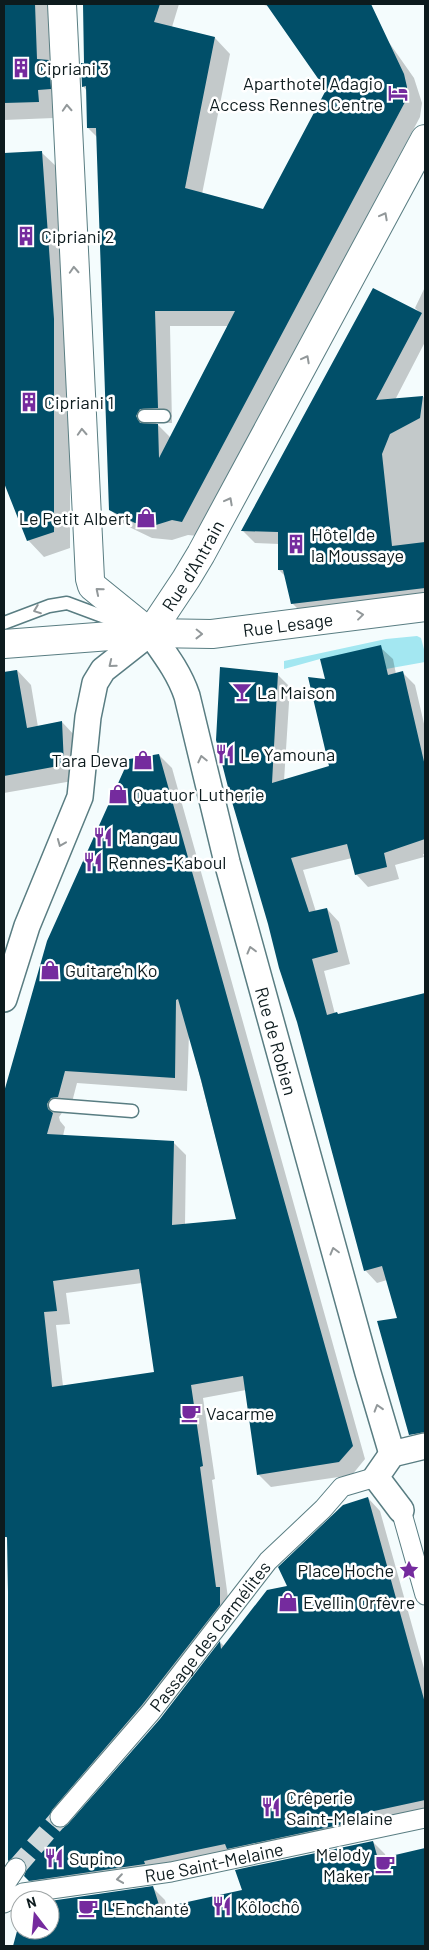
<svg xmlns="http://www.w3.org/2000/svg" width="429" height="1950" font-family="Barlow,sans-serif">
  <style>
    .green { fill: #a3e7f1 }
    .shadow { fill: #0003; fill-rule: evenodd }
    .building { fill: #014f69; fill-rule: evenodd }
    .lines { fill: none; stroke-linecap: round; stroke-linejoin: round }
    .pedestrian-tunnel { stroke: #d1dadc; stroke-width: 19; stroke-dasharray: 19 9; stroke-linecap: butt }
    .service-casing { stroke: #597d82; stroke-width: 15 }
    .pedestrian-casing { stroke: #597d82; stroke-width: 21 }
    .minor-casing { stroke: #597d82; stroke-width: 28 }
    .tertiary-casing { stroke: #597d82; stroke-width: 30 }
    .secondary-casing { stroke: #597d82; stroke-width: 30 }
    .primary-casing { stroke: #597d82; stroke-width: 30 }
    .service { stroke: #fff; stroke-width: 12 }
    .pedestrian { stroke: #fff; stroke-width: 19 }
    .minor { stroke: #fff; stroke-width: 25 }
    .tertiary { stroke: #fff; stroke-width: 28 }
    .secondary { stroke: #fff; stroke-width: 28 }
    .primary { stroke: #fff; stroke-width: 28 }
    .oneway { stroke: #92989a }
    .labels { text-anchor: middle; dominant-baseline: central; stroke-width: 5; stroke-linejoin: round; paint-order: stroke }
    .poi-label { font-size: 18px; fill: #0d1b1e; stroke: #fff; text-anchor: start }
    .street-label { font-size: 18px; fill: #0d1b1e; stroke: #fff }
  </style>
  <rect width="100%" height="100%" fill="#f4fcfd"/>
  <!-- green -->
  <path class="green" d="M417,636L421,638L425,653V662L386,669L320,659L284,669V661L386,639Z"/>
  <!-- shadow -->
  <path class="shadow" d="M4,4H51L54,118L4,120Z
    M84,4H179L172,27L215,38L230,54L202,194L263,211L328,90L270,7L261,4H362L414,78L422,103L420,117L198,536L188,535L172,540L152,538L125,525L110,509L97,137L88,128L87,91L83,86L85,65ZM170,326H229L171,438L156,423H172Z
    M41,152L58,168L70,336V548L44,557L28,540L4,480V154Z
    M425,287V342L395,400L425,397V601L305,616L292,603L286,577L279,570V544L255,543L243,531L419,312L415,308Z
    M380,647L393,659L396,674L403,673L415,685L425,728V854H423L424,857L395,865L399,879L368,887L356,874L352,858L303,870L316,912L327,909L339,922L350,964L324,971L335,1014L339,1015L425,994V1440L421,1441L409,1429L398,1319L387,1280L377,1283L365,1270L298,1022L231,795L277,674L290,687L284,781L331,767L327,680Z
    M17,670L31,685L38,727L62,722L76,737L78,780L4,793V672Z
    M159,755L172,768L365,1459L352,1475L271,1487L258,1474L246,1390L203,1398L215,1479L212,1480L228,1598L64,1823L62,1830L69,1825L160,1720L221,1643L224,1646L289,1587L368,1498L380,1511L425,1672V1815L43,1893L26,1876L28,1870L22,1873L9,1860L8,1539L5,1536L4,1505H7L4,1464V1097L48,942ZM189,1034L237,1220L185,1225L186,1155L173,1142L63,1136L65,1127L60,1121L59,1117L64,1110H70L77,1083L187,1091ZM142,1283L155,1373L63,1386L56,1325L70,1324L66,1293Z
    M373,1842L385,1854L386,1858L425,1849V1946H14L20,1922V1930H50V1902L152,1887L165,1900L167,1908L244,1891Z"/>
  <!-- building -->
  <path class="building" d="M4,4H35L37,59L49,60L51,89L38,90L39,102L4,103Z
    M83,4H160L154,22L215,37L185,188L263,209L326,90L266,4H371L404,74L407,87L405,102L182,522L172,520L156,525L135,523L109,510L96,128H87L86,86L82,87L81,63H84ZM155,311H235L159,458L158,424L140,423L136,416L140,409L158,408Z
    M42,151L54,319V532L27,541L4,483V153Z
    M373,288L422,313L376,400L423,396L420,418L390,434L382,454L392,546L425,542V588L291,604L283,570H278V532L241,531Z
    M381,645L388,675L403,671L425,766V839L384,853L387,867L355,875L347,844L291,858L309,912L327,908L338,952L312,959L327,1015L337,1012L338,1014L425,993V1432L409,1435L377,1321L397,1318L382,1266L364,1271L297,1022L279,968L268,924L230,795L216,740L220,667L278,673L272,783L329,766L308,677L325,679L320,659Z
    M17,670L27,728L62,721L64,765L4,776V672Z
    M159,754L353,1446L339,1462L257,1475L243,1376L191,1385L203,1466L200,1467L216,1587H220V1605L142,1705L52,1810L49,1820L52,1825L57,1828H63L68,1824L160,1719L220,1641L221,1649L267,1590L287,1586L278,1567L343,1505L368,1497L425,1703V1800L365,1813L367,1819L227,1849L225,1844L144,1861L145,1864L29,1881L24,1876L27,1868L23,1859L16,1857L8,1861V1592L7,1537H4V1092L47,941L129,759ZM178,999L201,1080L236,1219L172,1225L174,1141L47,1134L53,1113L48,1109L47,1104L51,1098L58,1097L65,1071L175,1078L176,1000ZM139,1269L154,1372L52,1387L44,1312L57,1311L53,1281Z
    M373,1841L378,1859L425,1848V1946H13L20,1920V1930H50V1901L153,1886L160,1908L242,1890L235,1870Z"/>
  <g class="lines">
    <!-- pedestrian-tunnel -->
    <path class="pedestrian-tunnel" d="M16,1868L60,1817"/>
    <defs>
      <path id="service" d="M144,416H164
        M4,623L49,606L67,603L126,625
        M55,1105L132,1111"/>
      <g id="pedestrian">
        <path d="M401,1510L425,1595"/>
        <path id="s1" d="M60,1817L151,1712L268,1561L323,1509L342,1487L376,1477"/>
        <path d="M4,1886L16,1868"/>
        <path id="s2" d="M4,1903L23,1893L171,1872L425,1818"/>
      </g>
      <g id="minor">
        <path id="s3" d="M4,999L27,926L80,797L88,717L95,683L103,670L150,633C164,653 179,672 187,696L227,862L368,1373L392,1454"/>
        <path d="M401,1510L376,1477L392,1454L425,1446"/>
      </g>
      <path id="tertiary" d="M62,4L90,579L92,586L150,633"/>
      <g id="secondary">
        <path id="s4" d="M150,633L186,579L201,554L425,139"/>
      </g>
      <g id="primary">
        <path id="s5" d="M4,644L150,633L212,634L425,607"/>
      </g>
    </defs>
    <!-- service casing -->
    <use href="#service" class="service-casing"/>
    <!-- pedestrian casing -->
    <use href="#pedestrian" class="pedestrian-casing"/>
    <!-- minor casing -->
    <use href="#minor" class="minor-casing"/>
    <!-- tertiary casing -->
    <use href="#tertiary" class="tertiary-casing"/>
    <!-- secondary casing -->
    <use href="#secondary" class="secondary-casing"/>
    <!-- primary casing -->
    <use href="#primary" class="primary-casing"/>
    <!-- service -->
    <use href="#service" class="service"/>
    <!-- pedestrian -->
    <use href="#pedestrian" class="pedestrian"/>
    <!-- minor -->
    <use href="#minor" class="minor"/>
    <!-- tertiary -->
    <use href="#tertiary" class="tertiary"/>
    <!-- secondary -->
    <use href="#secondary" class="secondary"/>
    <!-- primary -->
    <use href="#primary" class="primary"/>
  </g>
  <!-- one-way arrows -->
  <defs><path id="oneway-chevron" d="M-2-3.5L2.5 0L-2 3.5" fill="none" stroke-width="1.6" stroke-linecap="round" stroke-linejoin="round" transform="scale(1.25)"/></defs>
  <g class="oneway">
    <use href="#oneway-chevron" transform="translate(67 108) rotate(-93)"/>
    <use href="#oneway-chevron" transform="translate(384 216) rotate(-62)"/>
    <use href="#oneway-chevron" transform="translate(74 270) rotate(-93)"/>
    <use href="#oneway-chevron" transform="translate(306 359) rotate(-62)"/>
    <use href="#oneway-chevron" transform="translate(82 432) rotate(-93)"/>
    <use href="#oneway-chevron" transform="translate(229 501) rotate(-62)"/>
    <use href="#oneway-chevron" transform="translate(99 591) rotate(-140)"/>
    <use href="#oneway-chevron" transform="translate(37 610) rotate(159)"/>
    <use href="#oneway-chevron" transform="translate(360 615) rotate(-7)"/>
    <use href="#oneway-chevron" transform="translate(199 634) rotate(1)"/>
    <use href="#oneway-chevron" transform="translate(112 664) rotate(141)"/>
    <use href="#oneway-chevron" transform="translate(202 759) rotate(-103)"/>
    <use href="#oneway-chevron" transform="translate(61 843) rotate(112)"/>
    <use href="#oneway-chevron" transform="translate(251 950) rotate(-105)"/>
    <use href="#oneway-chevron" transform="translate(334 1251) rotate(-105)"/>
    <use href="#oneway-chevron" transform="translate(378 1408) rotate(-107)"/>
    <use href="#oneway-chevron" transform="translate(120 1879) rotate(172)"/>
  </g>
  <!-- icons -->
  <defs>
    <symbol id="building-bare" viewBox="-9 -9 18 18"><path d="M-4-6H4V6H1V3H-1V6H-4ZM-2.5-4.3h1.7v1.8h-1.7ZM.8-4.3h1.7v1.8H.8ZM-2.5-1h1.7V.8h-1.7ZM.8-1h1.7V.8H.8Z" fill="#752b9e" stroke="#fff" stroke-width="2.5" paint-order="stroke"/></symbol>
    <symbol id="hotel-bare" viewBox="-9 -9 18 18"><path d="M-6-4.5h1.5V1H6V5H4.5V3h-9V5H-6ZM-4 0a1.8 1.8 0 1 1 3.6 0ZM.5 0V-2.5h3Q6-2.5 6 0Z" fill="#752b9e" stroke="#fff" stroke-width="2.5" paint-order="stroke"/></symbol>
    <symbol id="shop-bare" viewBox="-9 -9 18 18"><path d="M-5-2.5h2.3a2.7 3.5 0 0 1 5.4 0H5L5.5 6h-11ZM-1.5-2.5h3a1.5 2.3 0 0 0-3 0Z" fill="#752b9e" stroke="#fff" stroke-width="2.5" paint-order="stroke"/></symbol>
    <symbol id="bar-bare" viewBox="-9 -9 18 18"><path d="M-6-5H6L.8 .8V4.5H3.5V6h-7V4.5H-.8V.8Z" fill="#752b9e" stroke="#fff" stroke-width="2.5" paint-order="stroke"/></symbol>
    <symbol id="restaurant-bare" viewBox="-9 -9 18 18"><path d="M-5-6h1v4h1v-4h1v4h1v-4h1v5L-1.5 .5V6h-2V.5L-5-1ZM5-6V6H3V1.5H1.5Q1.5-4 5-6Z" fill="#752b9e" stroke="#fff" stroke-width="2.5" paint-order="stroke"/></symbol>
    <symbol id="cafe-bare" viewBox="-9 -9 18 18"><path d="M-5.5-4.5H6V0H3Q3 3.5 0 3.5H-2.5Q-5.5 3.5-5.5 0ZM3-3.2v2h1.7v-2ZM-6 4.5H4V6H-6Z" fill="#752b9e" stroke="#fff" stroke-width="2.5" paint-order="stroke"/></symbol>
    <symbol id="sight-bare" viewBox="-9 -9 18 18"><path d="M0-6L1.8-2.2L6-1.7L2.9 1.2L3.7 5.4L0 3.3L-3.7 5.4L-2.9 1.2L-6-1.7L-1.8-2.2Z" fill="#752b9e" stroke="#fff" stroke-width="2.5" paint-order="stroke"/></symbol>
  </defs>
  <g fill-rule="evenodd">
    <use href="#building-bare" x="7" y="54" width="28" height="28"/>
    <use href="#hotel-bare" x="384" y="79" width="28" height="28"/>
    <use href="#building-bare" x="12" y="222" width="28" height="28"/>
    <use href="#building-bare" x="15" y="388" width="28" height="28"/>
    <use href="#shop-bare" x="132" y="504" width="28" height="28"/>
    <use href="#building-bare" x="282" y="530" width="28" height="28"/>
    <use href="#bar-bare" x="228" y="678" width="28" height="28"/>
    <use href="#restaurant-bare" x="211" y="740" width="28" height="28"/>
    <use href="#shop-bare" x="129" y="746" width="28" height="28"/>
    <use href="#shop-bare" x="104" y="780" width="28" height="28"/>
    <use href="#restaurant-bare" x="89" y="823" width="28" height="28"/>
    <use href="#restaurant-bare" x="79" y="848" width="28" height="28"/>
    <use href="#shop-bare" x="36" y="956" width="28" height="28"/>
    <use href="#cafe-bare" x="177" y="1399" width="28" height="28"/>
    <use href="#sight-bare" x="395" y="1556" width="28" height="28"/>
    <use href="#shop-bare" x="274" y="1588" width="28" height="28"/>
    <use href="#restaurant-bare" x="257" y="1793" width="28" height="28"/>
    <use href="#restaurant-bare" x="40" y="1844" width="28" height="28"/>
    <use href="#cafe-bare" x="371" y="1850" width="28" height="28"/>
    <use href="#restaurant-bare" x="208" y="1892" width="28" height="28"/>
    <use href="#cafe-bare" x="74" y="1894" width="28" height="28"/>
  </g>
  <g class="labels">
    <!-- poi labels -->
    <g class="poi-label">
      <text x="36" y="68">Cipriani 3</text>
      <text x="383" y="83" text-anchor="end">Aparthotel Adagio<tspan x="383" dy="21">Access Rennes Centre</tspan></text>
      <text x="41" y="236">Cipriani 2</text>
      <text x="44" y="402">Cipriani 1</text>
      <text x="131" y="518" text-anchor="end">Le Petit Albert</text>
      <text x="311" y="534">Hôtel de<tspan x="311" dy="21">la Moussaye</tspan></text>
      <text x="257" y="692">La Maison</text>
      <text x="240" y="754">Le Yamouna</text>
      <text x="128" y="760" text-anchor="end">Tara Deva</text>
      <text x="133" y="794">Quatuor Lutherie</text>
      <text x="118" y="837">Mangau</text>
      <text x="108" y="862">Rennes-Kaboul</text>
      <text x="65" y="970">Guitare'n Ko</text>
      <text x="206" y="1413">Vacarme</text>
      <text x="394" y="1570" text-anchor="end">Place Hoche</text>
      <text x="303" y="1602">Evellin Orfèvre</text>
      <text x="286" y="1797">Crêperie<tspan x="286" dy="21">Saint-Melaine</tspan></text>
      <text x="370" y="1854" text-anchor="end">Melody<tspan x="370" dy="21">Maker</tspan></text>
      <text x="69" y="1858">Supino</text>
      <text x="237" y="1906">Kôlochô</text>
      <text x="103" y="1908">L'Enchanté</text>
    </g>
    <!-- street labels -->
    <g class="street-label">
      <text stroke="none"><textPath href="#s4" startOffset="80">Rue d'Antrain</textPath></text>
      <text stroke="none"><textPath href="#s5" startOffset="285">Rue Lesage</textPath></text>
      <text stroke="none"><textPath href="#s3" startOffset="836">Rue de Robien</textPath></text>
      <text stroke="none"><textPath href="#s1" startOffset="235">Passage des Carmélites</textPath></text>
      <text stroke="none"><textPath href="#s2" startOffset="215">Rue Saint-Melaine</textPath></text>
    </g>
  </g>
  <!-- border -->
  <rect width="429" height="1950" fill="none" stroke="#0d1b1e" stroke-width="10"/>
  <!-- north arrow -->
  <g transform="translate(35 1915) rotate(344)"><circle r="24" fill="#ffffff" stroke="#9ea4a5"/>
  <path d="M0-4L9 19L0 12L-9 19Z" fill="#752b9e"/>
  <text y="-8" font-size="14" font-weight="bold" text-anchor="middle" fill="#0d1b1e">N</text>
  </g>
</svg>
